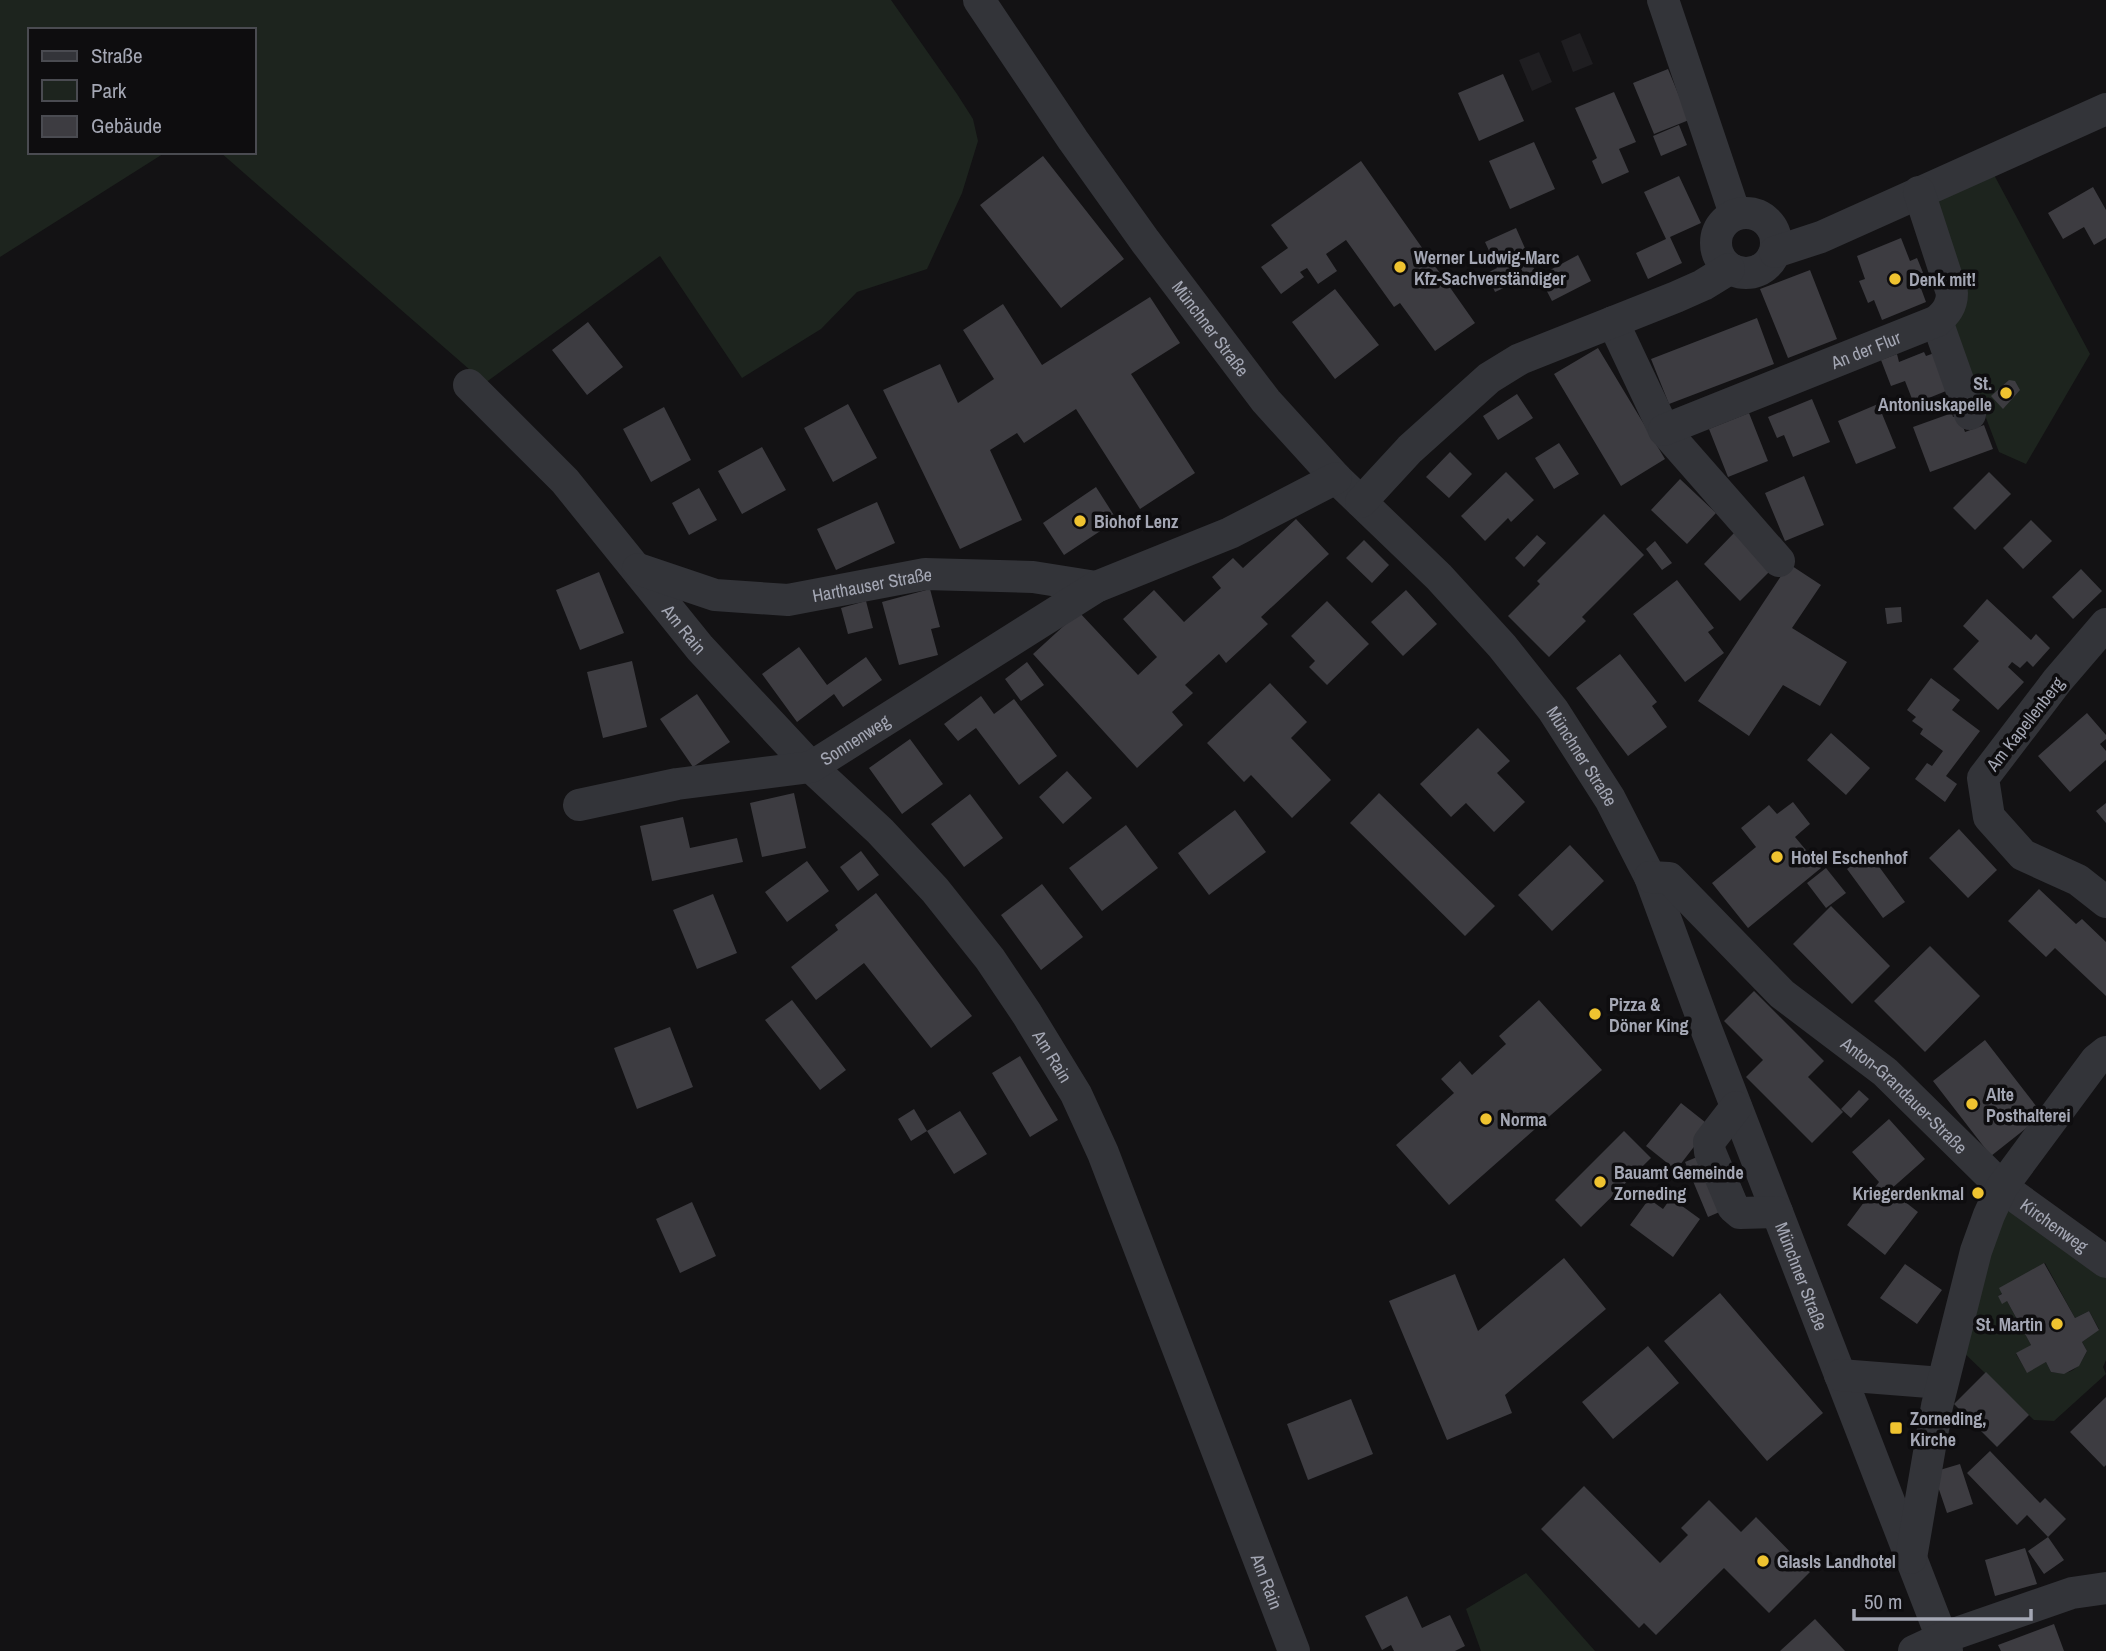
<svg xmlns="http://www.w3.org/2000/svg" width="2106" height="1651" font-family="'Archivo Narrow',sans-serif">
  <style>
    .built { fill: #1f1e21 }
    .green { fill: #1d241e; fill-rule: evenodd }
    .building { fill: #3d3c41 }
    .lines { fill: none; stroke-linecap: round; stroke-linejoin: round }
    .minor { stroke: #333439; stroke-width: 32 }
    .poi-dot { fill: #efc330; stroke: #0e0d0f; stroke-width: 2.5 }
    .labels { text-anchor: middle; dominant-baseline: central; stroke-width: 7; stroke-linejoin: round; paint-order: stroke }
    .poi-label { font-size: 18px; font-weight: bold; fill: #a4a7b4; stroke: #0e0d0f; text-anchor: start }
    .street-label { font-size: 18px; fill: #a4a7b4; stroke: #0e0d0f }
  </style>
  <rect width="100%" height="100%" fill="#131214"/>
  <!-- built -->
  <path class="built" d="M1580,33L1593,64L1573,72L1561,41Z
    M1539,52L1552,82L1532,91L1519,60Z"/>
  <!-- green -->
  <path class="green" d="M0,0H891L957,94L973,119L978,141L962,193L927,269L857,292L821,329L742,378L660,256L485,383L220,152H254V30H30V152H166L0,257Z
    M1993,173L2090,354L2026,464L1999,452L1975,389L1986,382L1974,388L1953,331L1928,200Z
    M2018,1209L2100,1270L2106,1278V1360L2103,1367L2106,1374L2054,1421L2034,1420L1960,1349L1976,1285L2006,1212ZM2045,1263L2075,1318L2089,1311L2099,1329L2082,1342L2087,1351C2078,1369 2072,1376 2051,1372L2046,1362L2027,1372L2016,1354L2031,1345L2007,1301L1998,1296Z
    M1526,1573L1595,1651H1481L1466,1609Z"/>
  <!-- building -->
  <path class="building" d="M1668,69L1689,120L1654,134L1633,83Z
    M1503,74L1524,121L1479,141L1458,93Z
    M1614,92L1636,142L1619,149L1629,172L1602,184L1592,161L1597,158L1575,108Z
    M1679,125L1687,145L1661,156L1653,136Z
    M1534,142L1555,189L1510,209L1489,161Z
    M1043,156L1124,259L1061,308L980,205Z
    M1361,161L1475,323L1435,351L1400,303L1394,307L1346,240L1326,254L1337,271L1318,284L1307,268L1300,272L1304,277L1281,294L1261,267L1288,248L1271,225Z
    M1679,176L1701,223L1670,237L1682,263L1648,279L1636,253L1666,239L1644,192Z
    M2093,187L2106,210V238L2094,245L2084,227L2063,239L2048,213Z
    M1516,228L1536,273L1495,292L1487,273L1497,268L1485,242Z
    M1901,238L1910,261L1917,258L1926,280L1919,283L1926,302L1882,320L1874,300L1868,303L1859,281L1865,279L1857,256Z
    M1578,255L1591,281L1552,301L1539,276Z
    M1810,270L1837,339L1788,358L1760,289Z
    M1335,289L1379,345L1335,379L1292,322Z
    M1150,297L1180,343L1131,374L1195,473L1140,509L1076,409L1024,443L1017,433L990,450L1022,520L960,549L883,390L940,364L958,403L994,379L963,330L1003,304L1042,365Z
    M1757,318L1774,364L1669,404L1651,359Z
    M588,322L623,367L587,395L552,350Z
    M1598,348L1665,459L1621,486L1554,374Z
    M1924,352L1926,356L1937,352L1951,389L1914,404L1905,381L1891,386L1881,360L1897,354L1899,362Z
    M2009,380L2015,381L2020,390L2003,409L1991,396Z
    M1517,394L1533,418L1498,440L1483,416Z
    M1812,399L1830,442L1793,457L1784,435L1777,438L1768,417Z
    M848,404L877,458L833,482L804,428Z
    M1878,404L1896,448L1856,464L1838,421Z
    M664,407L691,460L651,482L623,429Z
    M1749,413L1768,461L1728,477L1709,429Z
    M1952,413L1953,417L1959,415L1965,432L1984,425L1993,449L1930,472L1913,427Z
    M1559,443L1579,474L1554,489L1535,458Z
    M762,447L786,490L742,514L718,471Z
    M1450,452L1472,474L1449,498L1426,477Z
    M1506,472L1534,500L1511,522L1508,518L1485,541L1461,516Z
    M1989,472L2011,494L1975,530L1953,508Z
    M1804,476L1824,525L1785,541L1765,493Z
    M1680,479L1716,513L1687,544L1651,510Z
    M1096,487L1117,520L1064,555L1043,523Z
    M699,488L717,520L689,535L672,503Z
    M877,502L895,543L836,570L817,529Z
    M1604,514L1644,555L1582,617L1586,621L1549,657L1508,616L1540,584L1537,581Z
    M1296,519L1329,554L1261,617L1268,624L1226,663L1219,654L1185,685L1193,693L1172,712L1183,725L1137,768L1033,654L1079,612L1138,675L1157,657L1123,619L1154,590L1184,622L1221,588L1212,577L1233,558L1243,568Z
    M2031,520L2052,541L2023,569L2003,548Z
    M1734,533L1771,570L1740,601L1704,564Z
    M1537,535L1546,543L1524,567L1515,558Z
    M1364,540L1389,565L1372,583L1346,558Z
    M1655,541L1672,563L1662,570L1646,549Z
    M1789,564L1821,585L1792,628L1847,662L1820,706L1783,685L1749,736L1698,701Z
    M2081,569L2102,591L2073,619L2052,597Z
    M599,572L624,633L580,650L556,590Z
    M1677,580L1714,628L1708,632L1724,653L1685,682L1633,614Z
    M930,589L940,627L931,629L938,655L899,665L882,602Z
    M1406,590L1437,624L1403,656L1371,622Z
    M1987,599L2031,640L2036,634L2050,648L2033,667L2027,661L2020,668L2012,662L2008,667L2024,682L1998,710L1953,669L1979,641L1963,626Z
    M866,601L873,628L848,634L841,608Z
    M1327,601L1369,644L1327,685L1309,667L1315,661L1291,636Z
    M1901,607L1902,622L1887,624L1885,608Z
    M799,647L827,685L866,657L882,680L843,707L834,694L797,722L762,674Z
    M1620,654L1657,702L1652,706L1667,727L1628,756L1576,688Z
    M632,661L647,727L603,738L587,672Z
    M1027,662L1044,685L1021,701L1005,679Z
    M1931,678L1960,700L1952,710L1980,731L1946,776L1957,784L1945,802L1915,779L1927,763L1932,766L1943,751L1920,734L1923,729L1912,721L1916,717L1907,710Z
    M1270,683L1307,722L1291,738L1331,780L1292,818L1251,775L1244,782L1207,743Z
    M697,694L730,742L693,767L660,719Z
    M981,696L994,714L1014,699L1057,756L1019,785L976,728L958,741L944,724Z
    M2087,713L2106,735V739L2100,744L2106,751V760L2070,792L2038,756Z
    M1478,728L1510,761L1497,773L1525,802L1494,832L1466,803L1451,817L1420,784Z
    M1831,733L1870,768L1846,795L1807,760Z
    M910,739L943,784L902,814L869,768Z
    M1067,771L1092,798L1063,824L1039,797Z
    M794,793L806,848L762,857L750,803Z
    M1379,793L1495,906L1465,936L1350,823Z
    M970,794L1003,838L964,867L931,824Z
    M1793,802L1810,824L1795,837L1821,868L1748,928L1712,883L1756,847L1741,828L1769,805L1777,814Z
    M2106,803V823L2096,811Z
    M1235,810L1266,852L1209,895L1178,853Z
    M683,817L690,848L737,838L743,862L652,881L640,826Z
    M1126,825L1158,868L1102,911L1069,868Z
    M1959,829L1997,870L1968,898L1929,858Z
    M1570,845L1604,881L1552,931L1518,895Z
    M861,851L879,875L858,891L840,867Z
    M1869,853L1905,902L1883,918L1847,869Z
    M807,861L829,891L787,922L765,892Z
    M1826,868L1846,893L1826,908L1807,883Z
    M1042,884L1083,937L1041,970L1001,915Z
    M2039,889L2076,924L2082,919L2106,942V996L2055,948L2046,957L2008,921Z
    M876,893L972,1016L931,1048L864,963L816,1000L791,967L838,930L835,925Z
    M713,894L737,953L697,969L673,910Z
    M1831,906L1890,966L1852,1004L1793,944Z
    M1930,946L1980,996L1925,1052L1874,1001Z
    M1754,991L1824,1061L1808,1077L1843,1112L1812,1143L1746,1077L1763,1060L1724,1021Z
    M792,1000L846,1070L820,1090L765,1020Z
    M1539,1000L1602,1070L1449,1205L1396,1145L1454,1093L1441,1079L1460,1061L1472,1075L1506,1044L1499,1036Z
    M670,1027L693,1087L637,1109L614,1048Z
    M1985,1040L2043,1115L1991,1156L1933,1081Z
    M1020,1056L1058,1120L1030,1137L992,1073Z
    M1859,1090L1869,1099L1851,1118L1841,1109Z
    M1681,1103L1710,1126L1676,1170L1646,1146Z
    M914,1109L927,1131L911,1141L898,1119Z
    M960,1111L987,1154L954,1174L927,1131Z
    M1889,1119L1925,1159L1890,1190L1918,1212L1885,1255L1847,1225L1879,1182L1852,1152Z
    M1624,1131L1651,1158L1581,1227L1555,1200Z
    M1724,1146L1747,1200L1708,1217L1685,1162Z
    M1671,1198L1700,1219L1673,1257L1630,1225L1649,1199L1663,1209Z
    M692,1202L716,1256L680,1273L656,1219Z
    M1564,1258L1606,1309L1505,1395L1512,1413L1447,1440L1389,1301L1455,1274L1478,1331Z
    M2044,1263L2075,1318L2089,1311L2099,1330L2082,1342L2087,1351L2079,1366L2064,1374L2051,1372L2046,1362L2027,1373L2016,1353L2031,1345L2007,1301L2002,1304L1998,1296L2002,1294L1999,1288Z
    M1905,1264L1942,1290L1917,1324L1880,1298Z
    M1720,1293L1823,1413L1767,1461L1664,1341Z
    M1648,1346L1679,1383L1613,1439L1582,1402Z
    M1986,1372L2029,1415L1997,1447L1954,1404Z
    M2106,1397V1465L2104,1467L2070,1432Z
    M1351,1399L1373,1454L1308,1480L1287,1424Z
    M1990,1451L2040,1503L2045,1498L2066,1519L2048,1537L2027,1515L2017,1525L1967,1473Z
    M1960,1464L1973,1504L1947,1513L1933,1472Z
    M1584,1486L1660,1563L1688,1535L1681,1528L1709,1500L1741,1532L1756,1517L1810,1572L1769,1613L1724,1568L1656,1635L1644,1623L1639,1628L1541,1529Z
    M2048,1537L2064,1560L2044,1574L2028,1551Z
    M2025,1548L2037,1584L1995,1596L1985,1560Z
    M1407,1596L1422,1628L1450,1615L1465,1646L1455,1651H1394L1391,1645L1382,1650L1365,1616Z
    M1815,1619L1845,1651H1780Z
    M2054,1624L2064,1651H2001L1998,1645Z"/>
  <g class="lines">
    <!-- minor -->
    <g class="minor">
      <path id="s1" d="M979,0L1073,140L1145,241L1266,401L1336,478L1439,577L1502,646L1553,710L1610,799L1650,877L1705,1026L1947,1651"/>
      <path d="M1663,0L1735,214"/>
      <circle cx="1746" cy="243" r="30"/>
      <path d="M1775,252L1821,237L2106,109"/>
      <path d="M1937,321L1970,414"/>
      <path d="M1613,322L1664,430L1779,561"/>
      <path id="s2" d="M469,385L565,481L700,648L811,767L880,831L935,890L990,959L1027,1014L1076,1094L1103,1153L1294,1651"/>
      <path id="s3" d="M1664,430L1937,321C1946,313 1952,306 1952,293L1919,192"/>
      <path d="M1361,502L1410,449L1489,378L1520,359L1676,297L1703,285L1729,269"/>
      <path id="s4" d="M638,569L715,595L788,600L925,574L1033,577L1096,587"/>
      <path d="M2106,624L2057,681L1983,778L1989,817L2023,855L2078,880L2106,902"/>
      <path id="s5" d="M579,805L677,784L811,767L1096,587L1230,533L1336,478"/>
      <path id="s6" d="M1650,877L1669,878L1782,994L1885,1072L2002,1187L2106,1262"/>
      <path d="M1736,1107L1709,1142L1710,1152L1733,1207L1740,1213L1777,1212"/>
      <path d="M1840,1375L1942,1383"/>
      <path d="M1911,1558L1937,1406L1976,1251L1989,1215L2002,1187L2096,1060L2106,1052"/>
      <path d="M1914,1651L1942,1638L2072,1593L2106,1588"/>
    </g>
  </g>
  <!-- markers -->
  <g class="poi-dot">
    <circle cx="1400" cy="267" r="7"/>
    <circle cx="1895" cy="279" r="7"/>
    <circle cx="2006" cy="393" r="7"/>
    <circle cx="1080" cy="521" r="7"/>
    <circle cx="1777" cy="857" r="7"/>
    <circle cx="1595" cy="1014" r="7"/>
    <circle cx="1972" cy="1104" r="7"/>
    <circle cx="1486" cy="1119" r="7"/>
    <circle cx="1600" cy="1182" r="7"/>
    <circle cx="1978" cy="1193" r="7"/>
    <circle cx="2057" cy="1324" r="7"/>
    <rect x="1889" y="1421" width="14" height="14" rx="3.5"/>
    <circle cx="1763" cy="1561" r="7"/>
  </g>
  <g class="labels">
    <!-- poi labels -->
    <g class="poi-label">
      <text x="1414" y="257">Werner Ludwig-Marc<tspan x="1414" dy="21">Kfz-Sachverständiger</tspan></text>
      <text x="1909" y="279">Denk mit!</text>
      <text x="1992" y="383" text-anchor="end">St.<tspan x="1992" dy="21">Antoniuskapelle</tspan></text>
      <text x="1094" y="521">Biohof Lenz</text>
      <text x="1791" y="857">Hotel Eschenhof</text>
      <text x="1609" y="1004">Pizza &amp;<tspan x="1609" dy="21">Döner King</tspan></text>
      <text x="1986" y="1094">Alte<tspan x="1986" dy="21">Posthalterei</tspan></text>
      <text x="1500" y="1119">Norma</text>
      <text x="1614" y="1172">Bauamt Gemeinde<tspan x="1614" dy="21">Zorneding</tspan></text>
      <text x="1964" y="1193" text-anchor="end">Kriegerdenkmal</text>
      <text x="2043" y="1324" text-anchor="end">St. Martin</text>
      <text x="1910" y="1418">Zorneding,<tspan x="1910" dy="21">Kirche</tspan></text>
      <text x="1777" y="1561">Glasls Landhotel</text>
    </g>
    <!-- street labels -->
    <g class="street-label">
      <text stroke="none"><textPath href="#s1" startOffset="402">Münchner Straße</textPath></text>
      <text stroke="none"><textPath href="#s3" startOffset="217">An der Flur</textPath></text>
      <text stroke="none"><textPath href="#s4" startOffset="240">Harthauser Straße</textPath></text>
      <text stroke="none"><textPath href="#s2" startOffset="326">Am Rain</textPath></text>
      <text transform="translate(2025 724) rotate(-52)">Am Kapellenberg</text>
      <text stroke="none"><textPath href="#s5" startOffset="287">Sonnenweg</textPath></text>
      <text stroke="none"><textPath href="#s1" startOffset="970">Münchner Straße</textPath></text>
      <text stroke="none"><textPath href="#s2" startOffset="892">Am Rain</textPath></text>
      <text stroke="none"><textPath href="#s6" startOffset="340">Anton-Grandauer-Straße</textPath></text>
      <text stroke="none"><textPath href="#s6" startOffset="539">Kirchenweg</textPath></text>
      <text stroke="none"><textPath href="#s1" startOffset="1536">Münchner Straße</textPath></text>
      <text stroke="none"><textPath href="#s2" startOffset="1460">Am Rain</textPath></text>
    </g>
  </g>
  <!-- legend -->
  <rect x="28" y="28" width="228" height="126" fill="#0e0d0f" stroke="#4a4b51" stroke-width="2"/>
  <rect x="42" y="51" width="35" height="10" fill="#333439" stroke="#4a4b51" stroke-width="2"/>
  <text x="91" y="63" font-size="21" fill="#a4a7b4">Straße</text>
  <rect x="42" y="80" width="35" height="21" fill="#1d241e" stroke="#4a4b51" stroke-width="2"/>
  <text x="91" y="98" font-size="21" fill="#a4a7b4">Park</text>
  <rect x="42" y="116" width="35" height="21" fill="#3d3c41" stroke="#4a4b51" stroke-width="2"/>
  <text x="91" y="133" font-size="21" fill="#a4a7b4">Gebäude</text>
  <!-- scale -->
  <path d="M1854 1609v10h177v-10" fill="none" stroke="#a4a7b4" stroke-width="3.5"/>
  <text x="1864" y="1609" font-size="21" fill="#a4a7b4" stroke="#0e0d0f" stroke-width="5" paint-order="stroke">50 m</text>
</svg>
